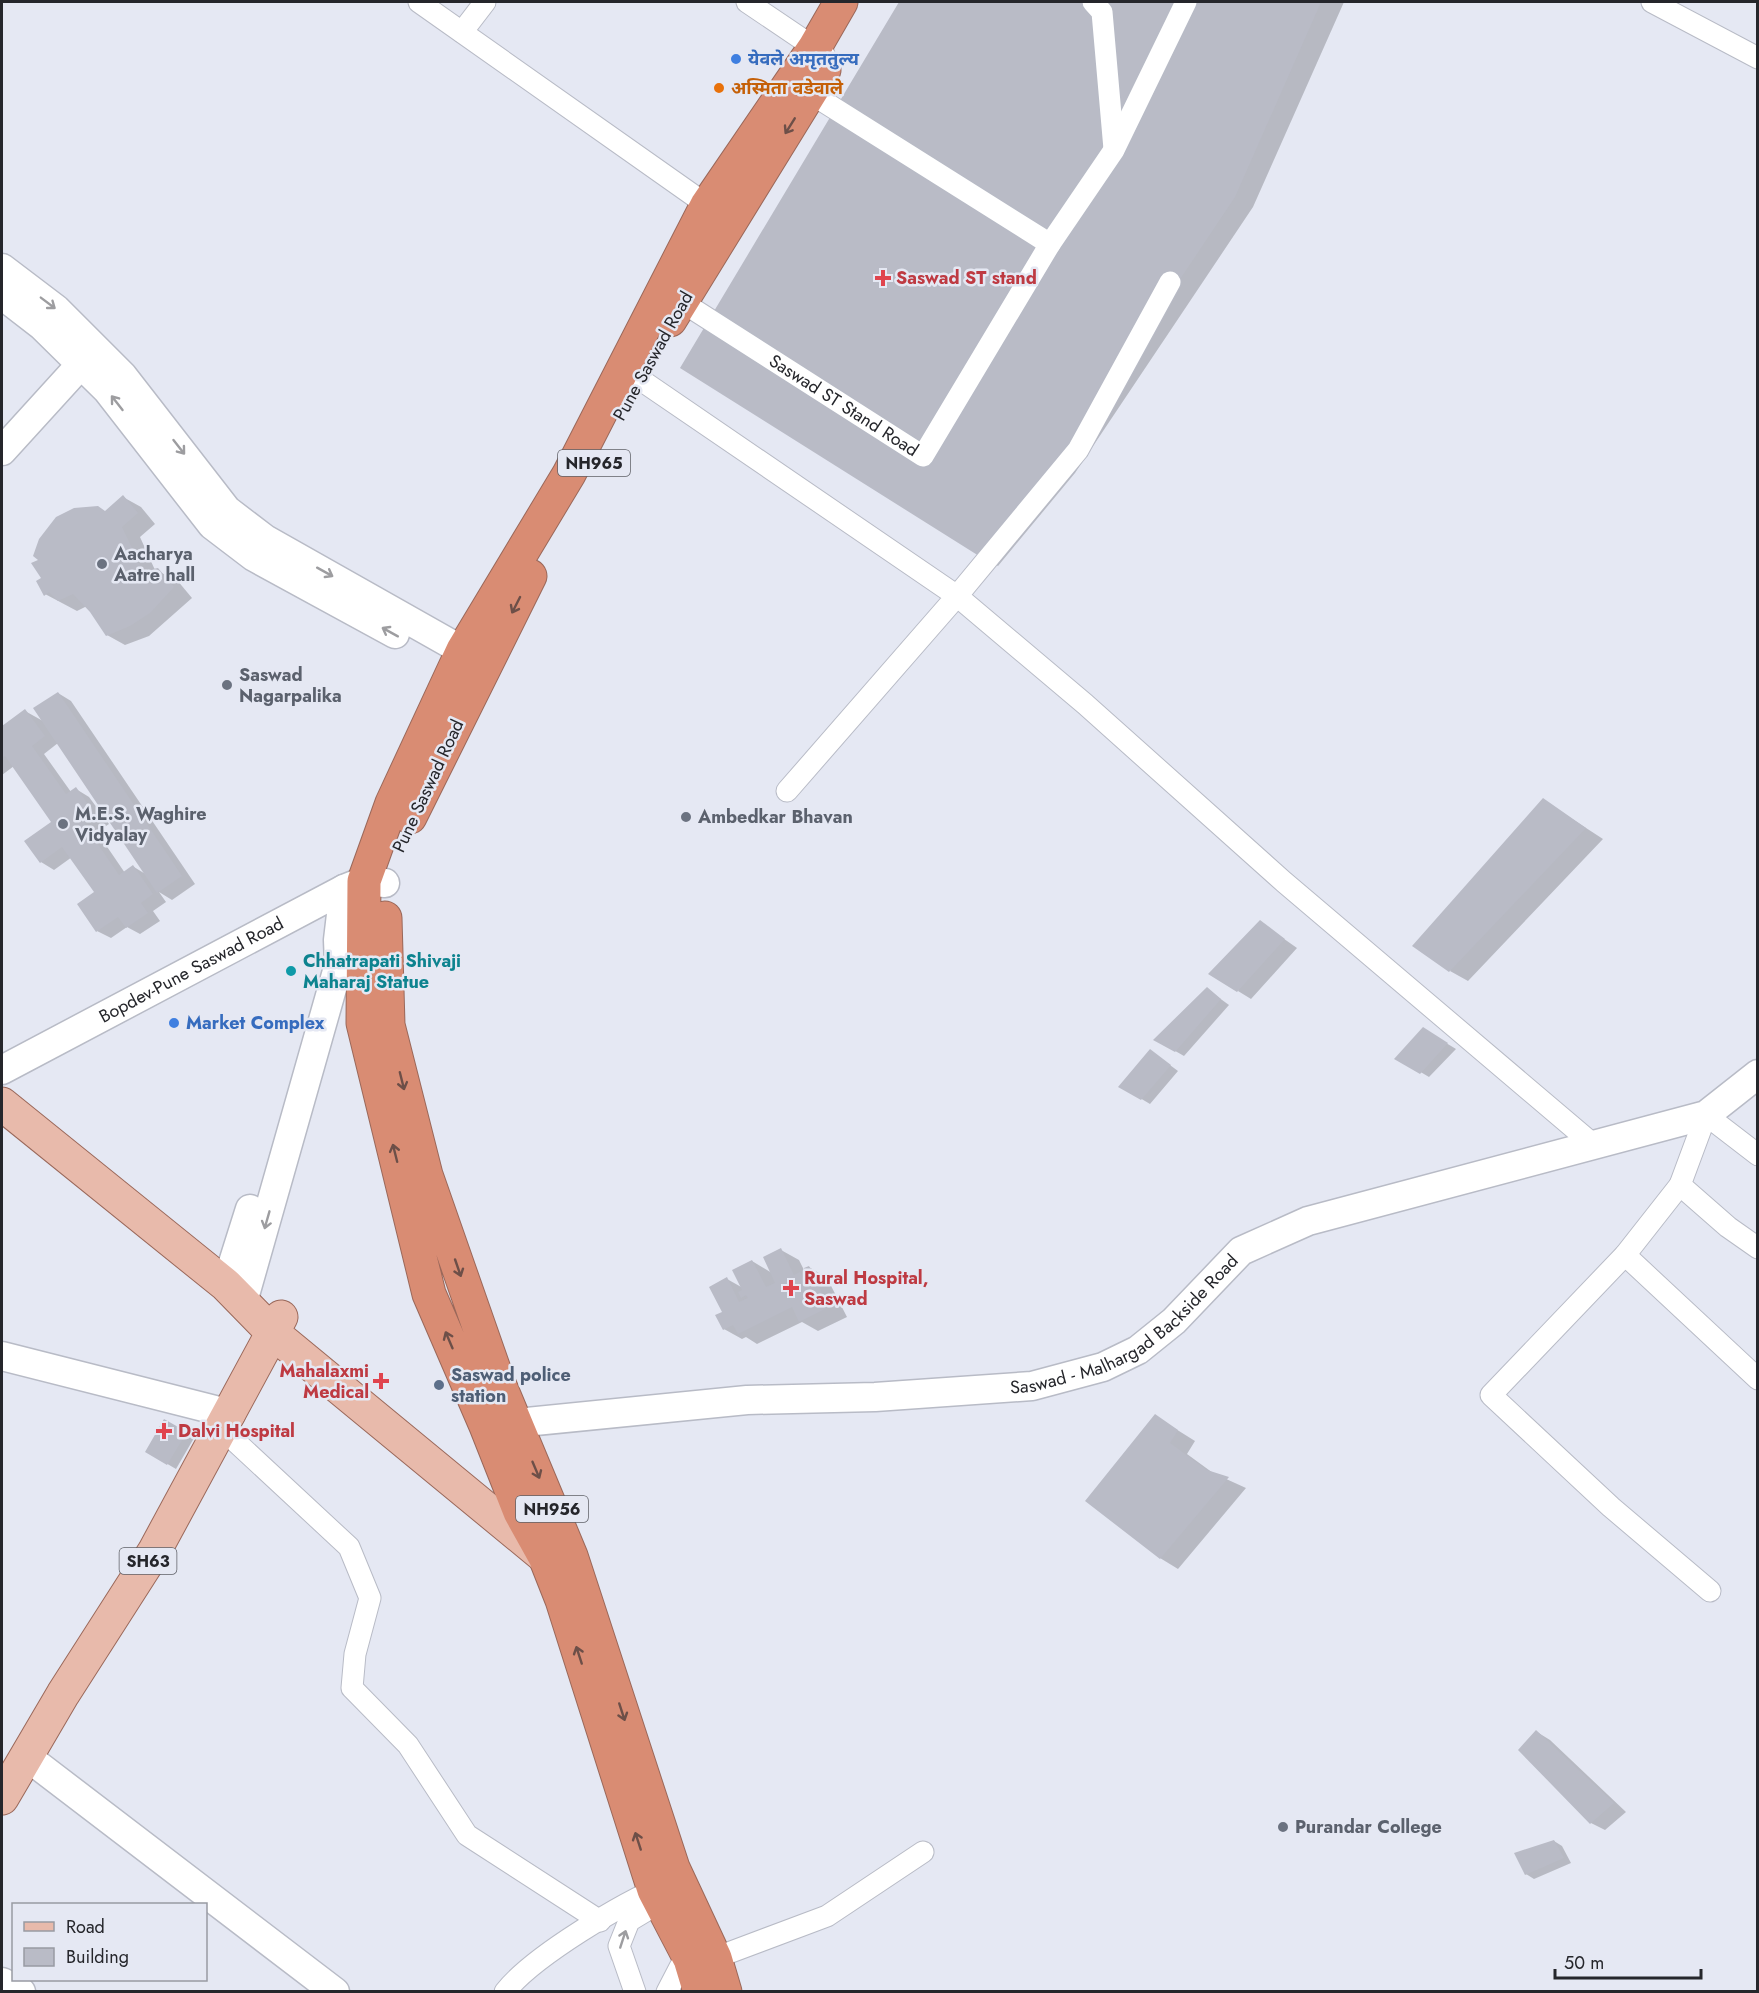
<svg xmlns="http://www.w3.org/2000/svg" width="1759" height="1993" font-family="Jost,'Noto Sans Devanagari',sans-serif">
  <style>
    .shadow { fill: #0003; fill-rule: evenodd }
    .building { fill: #b9bbc6 }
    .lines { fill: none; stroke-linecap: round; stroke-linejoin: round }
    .street-casing { stroke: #b8bbc6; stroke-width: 23 }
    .secondary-casing { stroke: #b8bbc6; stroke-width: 31 }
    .primary-casing { stroke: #9a685a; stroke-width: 35 }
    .highway-casing { stroke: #9a685a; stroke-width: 35 }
    .street { stroke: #fff; stroke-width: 21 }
    .secondary { stroke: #fff; stroke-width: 28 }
    .primary { stroke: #e8baab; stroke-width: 33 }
    .highway { stroke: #d98c73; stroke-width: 33 }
    .oneway { stroke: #6d4f48 }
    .oneway2 { stroke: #9d9da0 }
    .shop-dot { fill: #3f7fe0; stroke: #e5e8f3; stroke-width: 2 }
    .food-dot { fill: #e8710a; stroke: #e5e8f3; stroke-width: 2 }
    .health-dot { fill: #e0444e; stroke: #e5e8f3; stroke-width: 2 }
    .worship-dot { fill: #6b7280; stroke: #e5e8f3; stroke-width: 2 }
    .culture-dot { fill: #0f9aa8; stroke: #e5e8f3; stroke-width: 2 }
    .service-dot { fill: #5c6f8a; stroke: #e5e8f3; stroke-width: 2 }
    .labels { text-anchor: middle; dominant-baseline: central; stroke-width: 5; stroke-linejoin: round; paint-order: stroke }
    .shield { fill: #e5e8f3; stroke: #5f6067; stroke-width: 1.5 }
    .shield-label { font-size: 16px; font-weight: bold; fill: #25262b }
    .shop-label { font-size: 18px; font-weight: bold; fill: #366cbe; stroke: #e5e8f3; text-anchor: start }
    .food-label { font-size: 18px; font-weight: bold; fill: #c56008; stroke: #e5e8f3; text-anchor: start }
    .health-label { font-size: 18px; font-weight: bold; fill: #be3a42; stroke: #e5e8f3; text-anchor: start }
    .street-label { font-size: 18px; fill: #25262b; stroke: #e5e8f3 }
    .worship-label { font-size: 18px; font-weight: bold; fill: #5b616d; stroke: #e5e8f3; text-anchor: start }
    .culture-label { font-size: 18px; font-weight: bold; fill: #0d838f; stroke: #e5e8f3; text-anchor: start }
    .service-label { font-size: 18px; font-weight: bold; fill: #4e5e75; stroke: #e5e8f3; text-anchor: start }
  </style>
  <rect width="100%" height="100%" fill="#e5e8f3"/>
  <!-- shadow -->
  <path class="shadow" d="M900,2H1344L1253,207L1075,473L998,566L980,555L850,89Z
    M123,497L141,507L155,524L140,537L155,570L177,580L192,598L149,636L125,645L107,635L87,606L77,611L45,594L106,513Z
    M58,693L71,701L195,884L172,900L159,892L166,902L153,911L160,921L140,934L127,927L111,938L97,931L96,892L72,857L54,870L41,862L53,822L14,766L2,775V727L25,711L43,721ZM58,743L147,875L134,867L125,873L97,832L109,824L89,797L76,789L71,792L44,754Z
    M1543,800L1603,839L1468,981L1450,971Z
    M1260,922L1297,948L1251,999L1238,991Z
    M1207,989L1229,1005L1184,1056L1156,1040Z
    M1423,1029L1456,1049L1429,1077L1397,1058Z
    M1151,1051L1178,1071L1150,1104L1120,1086Z
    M781,1250L799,1260L804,1270L809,1267L827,1278L847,1317L818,1331L802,1322L757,1344L746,1337L742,1339L724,1329L727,1279L743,1288L752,1261L772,1273Z
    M1155,1416L1195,1441L1187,1454L1213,1473L1246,1488L1178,1569L1160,1558Z
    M165,1421L194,1438L176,1469L147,1452Z
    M1537,1732L1550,1740L1626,1812L1605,1830L1591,1823Z
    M1554,1841L1562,1846L1571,1863L1534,1879L1526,1874Z"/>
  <!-- building -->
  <path class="building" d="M899,2H1321L1235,197L1057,463L979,556L680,368Z
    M123,495L138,513L122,527L143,571L158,568L174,587L150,613L130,626L106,636L90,612L73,594L58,601L49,592L44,596L36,581L41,578L31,563L38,560L33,556L39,539L56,517L74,508L98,506L105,511Z
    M58,692L182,876L157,893L33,708Z
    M25,709L45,736L32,746L66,794L76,787L96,816L84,824L119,875L133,865L153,894L141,903L148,913L126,928L118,917L96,932L77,904L94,892L62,847L40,863L24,841L51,822L5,756L2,758V726Z
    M1543,798L1586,828L1449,972L1412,946Z
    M1260,920L1285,939L1237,992L1208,974Z
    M1207,987L1221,999L1175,1052L1153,1040Z
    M1423,1027L1448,1043L1420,1074L1394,1059Z
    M1150,1049L1171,1065L1141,1100L1118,1087Z
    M781,1248L794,1275L800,1272L804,1280L808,1278L804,1268L809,1266L829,1307L799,1322L792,1307L738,1334L733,1325L723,1330L715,1315L722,1312L709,1287L727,1277L739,1302L748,1298L746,1295L741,1298L738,1292L742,1290L732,1270L752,1260L766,1287L775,1283L763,1257Z
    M1155,1414L1178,1430L1170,1443L1207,1470L1229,1477L1160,1559L1085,1501Z
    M164,1419L187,1432L167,1465L145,1452Z
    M1536,1730L1614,1803L1590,1824L1518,1750Z
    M1554,1840L1564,1858L1525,1875L1514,1853Z"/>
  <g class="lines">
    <defs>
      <g id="street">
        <path d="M419,2L707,205"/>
        <path d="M747,2L824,54"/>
        <path d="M1093,2L1102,12L1114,149"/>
        <path d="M1652,2L1758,58"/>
        <path d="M462,32L485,2"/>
        <path d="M1050,244L1114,150L1186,2"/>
        <path d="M1170,282L1078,450L957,596L1085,704L1284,882L1595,1146"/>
        <path id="s1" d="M682,302L923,456L1050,244L810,93"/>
        <path d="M622,370L638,378L957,596L787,791"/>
        <path d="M1758,1155L1706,1115L1680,1185L1728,1227L1758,1248"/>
        <path d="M1680,1185L1625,1255L1491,1395L1611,1507L1710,1591"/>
        <path d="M1625,1255L1758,1379"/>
        <path d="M222,1429L349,1547L370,1598L355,1654L352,1688L408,1745L467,1835L600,1921"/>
        <path d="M505,1992C532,1957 624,1902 666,1885"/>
        <path d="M635,1992L619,1946L629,1921L654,1906"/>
        <path d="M667,1992L681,1965L690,1959L715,1958L827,1916L923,1852"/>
      </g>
      <g id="secondary">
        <path d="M2,268L56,309L123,376L227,510L265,539L481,661"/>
        <path d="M2,295L42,326L107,390L212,525L254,557L395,634"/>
        <path d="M2,451L94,350"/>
        <path id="s2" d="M2,1070L344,889L364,881L385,883"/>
        <path d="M226,1285L250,1209"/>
        <path d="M243,1302L339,964L338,940L344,889"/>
        <path d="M2,1356L231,1414"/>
        <path id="s3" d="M496,1425L747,1400L875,1397L1032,1386L1103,1367L1138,1350L1174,1321L1241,1251L1308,1221L1706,1115L1758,1074"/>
        <path d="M26,1756L335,1992"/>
        <path d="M2,1982L21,1992"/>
      </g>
      <path id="primary" d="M2,1104L226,1285L273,1333L546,1558
        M2,1798L63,1694L154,1552L281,1317"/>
      <path id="highway" d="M670,320L824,70
        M410,817L530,576
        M385,918L388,1025L426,1175L498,1381L571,1556L673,1868L715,1958L725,1992
        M700,1992L690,1959L654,1890L562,1600L545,1557L520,1512L486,1426L429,1294L363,1023L364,881L392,803L463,650L569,474L707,205L815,47L841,2"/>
    </defs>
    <!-- street casing -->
    <use href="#street" class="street-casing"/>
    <!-- secondary casing -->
    <use href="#secondary" class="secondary-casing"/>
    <!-- primary casing -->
    <use href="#primary" class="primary-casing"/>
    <!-- highway casing -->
    <use href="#highway" class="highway-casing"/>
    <!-- street -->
    <use href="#street" class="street"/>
    <!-- secondary -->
    <use href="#secondary" class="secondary"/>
    <!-- primary -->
    <use href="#primary" class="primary"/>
    <!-- highway -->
    <use href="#highway" class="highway"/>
  </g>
  <!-- one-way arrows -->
  <defs><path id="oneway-shaft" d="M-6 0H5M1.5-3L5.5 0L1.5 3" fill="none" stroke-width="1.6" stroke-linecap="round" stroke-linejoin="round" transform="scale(1.5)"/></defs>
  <g class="oneway">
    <use href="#oneway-shaft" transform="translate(790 126) rotate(122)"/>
    <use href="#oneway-shaft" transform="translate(516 605) rotate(117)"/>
    <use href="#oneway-shaft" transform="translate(402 1081) rotate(76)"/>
    <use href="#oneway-shaft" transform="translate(395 1153) rotate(-104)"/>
    <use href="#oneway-shaft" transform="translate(458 1268) rotate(71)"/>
    <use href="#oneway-shaft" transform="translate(449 1340) rotate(-113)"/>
    <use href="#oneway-shaft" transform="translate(536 1470) rotate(67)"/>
    <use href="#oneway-shaft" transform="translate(579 1655) rotate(-108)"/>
    <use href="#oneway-shaft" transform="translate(622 1712) rotate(72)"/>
    <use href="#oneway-shaft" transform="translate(638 1841) rotate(-108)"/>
  </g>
  <g class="oneway2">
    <use href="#oneway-shaft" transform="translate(48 303) rotate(37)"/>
    <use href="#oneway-shaft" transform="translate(117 403) rotate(-128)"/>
    <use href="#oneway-shaft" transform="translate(179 447) rotate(52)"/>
    <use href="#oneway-shaft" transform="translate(325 572) rotate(29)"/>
    <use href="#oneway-shaft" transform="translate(390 632) rotate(-151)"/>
    <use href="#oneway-shaft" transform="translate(267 1220) rotate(106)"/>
    <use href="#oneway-shaft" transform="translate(623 1939) rotate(-72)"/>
  </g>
  <!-- markers -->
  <g class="shop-dot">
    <circle cx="736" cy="59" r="6"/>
    <circle cx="174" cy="1023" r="6"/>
  </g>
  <circle class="food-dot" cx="719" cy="88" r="6"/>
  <g class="health-dot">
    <path d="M880 269h6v6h6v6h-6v6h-6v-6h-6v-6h6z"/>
    <path d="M788 1279h6v6h6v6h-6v6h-6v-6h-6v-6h6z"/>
    <path d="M378 1372h6v6h6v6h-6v6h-6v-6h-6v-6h6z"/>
    <path d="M161 1422h6v6h6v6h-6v6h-6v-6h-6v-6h6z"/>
  </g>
  <g class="worship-dot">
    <circle cx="102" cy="564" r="6"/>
    <circle cx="227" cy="685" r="6"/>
    <circle cx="686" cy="817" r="6"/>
    <circle cx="63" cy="824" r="6"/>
    <circle cx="1283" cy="1827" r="6"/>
  </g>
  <circle class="culture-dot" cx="291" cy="971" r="6"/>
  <circle class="service-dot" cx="439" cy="1385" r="6"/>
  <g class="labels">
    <!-- shield labels -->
    <g class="shield">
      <rect x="558" y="450" width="72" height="26" rx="4.5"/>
      <rect x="516" y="1496" width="72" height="26" rx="4.5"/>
      <rect x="119.5" y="1548" width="57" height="26" rx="4.5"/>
    </g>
    <g class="shield-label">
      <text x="594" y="463">NH965</text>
      <text x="552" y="1509">NH956</text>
      <text x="148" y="1561">SH63</text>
    </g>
    <!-- shop labels -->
    <g class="shop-label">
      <text x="748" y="59">येवले अमृततुल्य</text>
      <text x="186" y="1023">Market Complex</text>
    </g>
    <!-- food labels -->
    <g class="food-label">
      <text x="731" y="88">अस्मिता वडेवाले</text>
    </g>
    <!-- health labels -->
    <g class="health-label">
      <text x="896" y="278">Saswad ST stand</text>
      <text x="804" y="1278">Rural Hospital,<tspan x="804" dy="21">Saswad</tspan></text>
      <text x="369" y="1371" text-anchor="end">Mahalaxmi<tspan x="369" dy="21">Medical</tspan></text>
      <text x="178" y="1431">Dalvi Hospital</text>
    </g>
    <!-- street labels -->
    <g class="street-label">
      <text transform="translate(653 356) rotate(-61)">Pune Saswad Road</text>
      <text stroke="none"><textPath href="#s1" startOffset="192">Saswad ST Stand Road</textPath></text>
      <text transform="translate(428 786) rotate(-65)">Pune Saswad Road</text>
      <text stroke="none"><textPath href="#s2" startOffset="214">Bopdev-Pune Saswad Road</textPath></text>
      <text stroke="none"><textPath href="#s3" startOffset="650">Saswad - Malhargad Backside Road</textPath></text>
    </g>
    <!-- worship labels -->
    <g class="worship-label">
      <text x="114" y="554">Aacharya<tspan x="114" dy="21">Aatre hall</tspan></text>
      <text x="239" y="675">Saswad<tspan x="239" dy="21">Nagarpalika</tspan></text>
      <text x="75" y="814">M.E.S. Waghire<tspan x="75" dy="21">Vidyalay</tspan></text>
      <text x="698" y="817">Ambedkar Bhavan</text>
      <text x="1295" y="1827">Purandar College</text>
    </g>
    <!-- culture labels -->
    <g class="culture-label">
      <text x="303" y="961">Chhatrapati Shivaji<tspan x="303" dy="21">Maharaj Statue</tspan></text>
    </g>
    <!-- service labels -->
    <g class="service-label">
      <text x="451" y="1375">Saswad police<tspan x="451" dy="21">station</tspan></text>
    </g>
  </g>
  <!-- border -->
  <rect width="1759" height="1993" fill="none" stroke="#25262b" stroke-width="6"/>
  <!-- legend -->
  <rect x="12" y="1903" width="195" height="78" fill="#e5e8f3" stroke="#989aa3" stroke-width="1.5"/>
  <rect x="24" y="1922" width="30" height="9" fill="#e8baab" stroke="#989aa3" stroke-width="1.5"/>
  <text x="66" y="1933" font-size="18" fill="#25262b">Road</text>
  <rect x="24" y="1948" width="30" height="18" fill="#b9bbc6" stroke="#989aa3" stroke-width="1.5"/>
  <text x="66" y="1963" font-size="18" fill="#25262b">Building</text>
  <!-- scale -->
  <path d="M1555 1969v9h146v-9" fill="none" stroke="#25262b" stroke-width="3"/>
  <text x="1564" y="1969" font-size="18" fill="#25262b" stroke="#e5e8f3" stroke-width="4.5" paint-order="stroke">50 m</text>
</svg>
